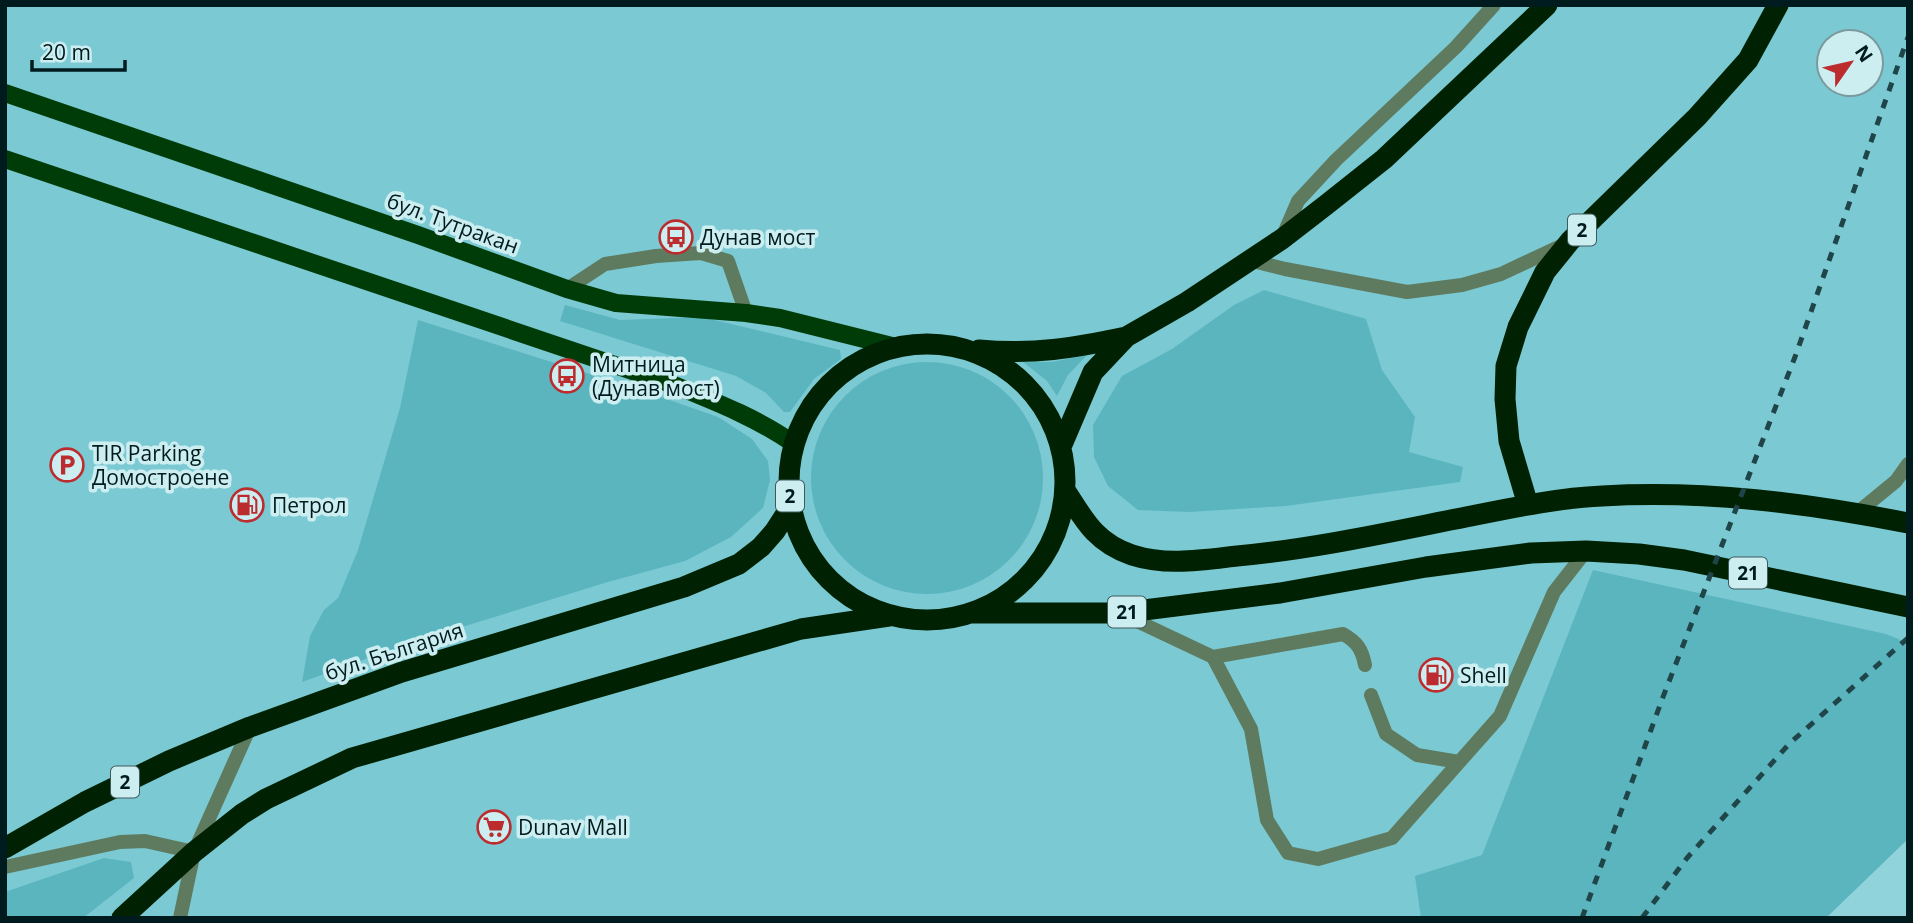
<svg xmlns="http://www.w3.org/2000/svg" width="1913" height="923" font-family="'Open Sans',sans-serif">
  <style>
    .built { fill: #7bc9d3; fill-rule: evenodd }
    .green { fill: #5bb5bf }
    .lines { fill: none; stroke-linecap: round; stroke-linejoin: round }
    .lane { stroke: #5f7b5f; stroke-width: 14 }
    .street { stroke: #5f7b5f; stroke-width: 14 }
    .primary { stroke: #003c08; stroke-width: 18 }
    .highway { stroke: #002203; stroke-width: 21 }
    .rail { stroke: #204549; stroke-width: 5; stroke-dasharray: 9 9; stroke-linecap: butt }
    .labels { text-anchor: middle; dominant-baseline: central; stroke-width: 7; stroke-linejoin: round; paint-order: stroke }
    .shield { fill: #cdeef1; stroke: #3e5a5d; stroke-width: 2 }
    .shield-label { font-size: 19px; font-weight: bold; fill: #001b1e }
    .street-label { font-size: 21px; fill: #001b1e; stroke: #cdeef1 }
    .poi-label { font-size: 21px; fill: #001b1e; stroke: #cdeef1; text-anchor: start }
  </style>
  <rect width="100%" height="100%" fill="#90d3db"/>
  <!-- built -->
  <path class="built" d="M5,5H1908V717L1756,918H5ZM1829,42H1871V84H1829Z"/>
  <!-- green -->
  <path class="green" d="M1264,290L1366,319L1382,370L1415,417L1409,452L1463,467L1460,482L1286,506L1189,512L1138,510L1108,486L1094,457L1093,425L1122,376L1172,349L1234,305Z
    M565,305L620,320L702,317L840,350L841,359L814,379L790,412H784L766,393L736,376L560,321Z
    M418,320L647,392L718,417L752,439L768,461L770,480L763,508L731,537L685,561L608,582L407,644L302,682L310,636L324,610L338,598L358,550L400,408Z
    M1087,355L1068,375L1057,396L1047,381L1023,362H1052Z
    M811 478a116 116 0 1 1 232 0a116 116 0 1 1-232 0Z
    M1593,570L1886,634L1908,643V839L1826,918H1421L1415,876L1482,855Z
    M104,858L131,862L134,878L83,918H5V892Z"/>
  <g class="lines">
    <!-- lane -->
    <path class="lane" d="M1249,260L1285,269L1407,292L1462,285L1501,274L1565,244
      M567,289L605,264L656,256L701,253L728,261L746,313
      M1857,513L1896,481L1908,464
      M1122,614L1213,657L1251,729L1267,820L1288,853L1318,859L1392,838L1500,716L1554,592L1586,551
      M1213,657L1343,634C1357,642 1362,649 1365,665
      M1371,695L1386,734L1417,755L1459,762"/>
    <!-- street -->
    <path class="street" d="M1282,238L1298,201L1336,160L1456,47L1494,5
      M5,867L120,842L145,841L194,852
      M180,918L194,852L250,727"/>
    <!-- primary -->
    <path class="primary" d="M5,93L418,235L567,289L616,303L746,313L780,318L896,347
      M5,159L674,385C716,402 757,418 794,444"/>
    <!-- highway -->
    <path class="highway" d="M789 482a138 138 0 1 1 276 0a138 138 0 1 1-276 0Z
      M979,350C1033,355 1074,348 1126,337
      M1061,447L1093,372L1126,337L1187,302L1282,239L1326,205L1384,159L1547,5
      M1065,490C1084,520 1096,543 1132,555C1166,566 1202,560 1237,556C1314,549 1390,532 1466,517C1511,508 1557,498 1602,496C1705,490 1807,503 1908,523
      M1528,505L1509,441L1505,399L1506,366L1518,327L1545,272L1570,241L1697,117L1748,60L1778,5
      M973,613H1120L1280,593L1426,567L1531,553L1586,551L1639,554L1684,560L1908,607
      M5,848L85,802L169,761L250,727L402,672L684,587L739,564L761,547L775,531L791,506
      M122,918L194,852L242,814L266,799L352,758L801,629L889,616"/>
    <!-- rail -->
    <path class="rail" d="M1582,918L1663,697L1795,357L1908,37
      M1642,918L1687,858L1789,744L1908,638"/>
  </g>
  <!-- icons -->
  <defs>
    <symbol id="bus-ring" viewBox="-11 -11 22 22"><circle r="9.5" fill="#cdeef1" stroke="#bc2c2f" stroke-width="1.5"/><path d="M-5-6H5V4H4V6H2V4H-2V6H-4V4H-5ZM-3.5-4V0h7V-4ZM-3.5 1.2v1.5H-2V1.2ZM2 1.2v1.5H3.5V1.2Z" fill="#bc2c2f"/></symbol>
    <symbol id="parking-ring" viewBox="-11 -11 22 22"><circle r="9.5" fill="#cdeef1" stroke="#bc2c2f" stroke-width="1.5"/><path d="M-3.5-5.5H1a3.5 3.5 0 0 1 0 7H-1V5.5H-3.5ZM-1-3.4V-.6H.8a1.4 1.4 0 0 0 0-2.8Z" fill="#bc2c2f"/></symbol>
    <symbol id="fuel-ring" viewBox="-11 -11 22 22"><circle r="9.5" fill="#cdeef1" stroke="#bc2c2f" stroke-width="1.5"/><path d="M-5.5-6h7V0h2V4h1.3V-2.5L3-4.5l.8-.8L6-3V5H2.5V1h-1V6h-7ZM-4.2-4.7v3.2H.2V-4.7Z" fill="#bc2c2f"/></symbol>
    <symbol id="supermarket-ring" viewBox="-11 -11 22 22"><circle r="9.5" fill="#cdeef1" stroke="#bc2c2f" stroke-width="1.5"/><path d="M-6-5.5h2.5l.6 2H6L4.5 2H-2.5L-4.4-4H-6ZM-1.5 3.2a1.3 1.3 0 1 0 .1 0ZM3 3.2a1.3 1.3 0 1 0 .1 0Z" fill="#bc2c2f"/></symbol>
  </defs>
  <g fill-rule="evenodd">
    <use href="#bus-ring" x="657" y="218" width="38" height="38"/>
    <use href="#bus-ring" x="548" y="357" width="38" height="38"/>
    <use href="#parking-ring" x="48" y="446" width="38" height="38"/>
    <use href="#fuel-ring" x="228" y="486" width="38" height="38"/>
    <use href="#fuel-ring" x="1417" y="656" width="38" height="38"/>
    <use href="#supermarket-ring" x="475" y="808" width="38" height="38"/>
  </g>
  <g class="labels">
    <!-- shield labels -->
    <g class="shield">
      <rect x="1568" y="214.5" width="28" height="31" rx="5"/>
      <rect x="776" y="480.5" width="28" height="31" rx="5"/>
      <rect x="1729" y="557.5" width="38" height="31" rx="5"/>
      <rect x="1108" y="596.5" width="38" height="31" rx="5"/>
      <rect x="111" y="766.5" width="28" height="31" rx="5"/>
    </g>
    <g class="shield-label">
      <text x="1582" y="230">2</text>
      <text x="790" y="496">2</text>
      <text x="1748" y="573">21</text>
      <text x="1127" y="612">21</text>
      <text x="125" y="782">2</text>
    </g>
    <!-- street labels -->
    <g class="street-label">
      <text transform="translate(453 223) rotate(20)">бул. Тутракан</text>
      <text transform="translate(394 651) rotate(-18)">бул. България</text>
    </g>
    <!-- poi labels -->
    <g class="poi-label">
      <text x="700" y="237">Дунав мост</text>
      <text x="592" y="364">Митница<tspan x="592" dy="24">(Дунав мост)</tspan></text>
      <text x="92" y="453">TIR Parking<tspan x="92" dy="24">Домостроене</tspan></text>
      <text x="272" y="505">Петрол</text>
      <text x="1460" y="675">Shell</text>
      <text x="518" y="827">Dunav Mall</text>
    </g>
  </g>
  <!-- border -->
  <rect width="1913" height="923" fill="none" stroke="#001b1e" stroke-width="14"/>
  <!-- north arrow -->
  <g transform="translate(1850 63) rotate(56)"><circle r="33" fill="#cdeef1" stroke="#7b9a9d" stroke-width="2"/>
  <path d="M0-5L12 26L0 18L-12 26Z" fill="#bc2c2f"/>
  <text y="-10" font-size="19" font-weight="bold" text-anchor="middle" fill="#001b1e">N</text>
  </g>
  <!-- scale -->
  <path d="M32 60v10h93v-10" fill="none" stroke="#001b1e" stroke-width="3.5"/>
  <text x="42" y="60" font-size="21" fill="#001b1e" stroke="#cdeef1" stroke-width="5" paint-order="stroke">20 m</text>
</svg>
